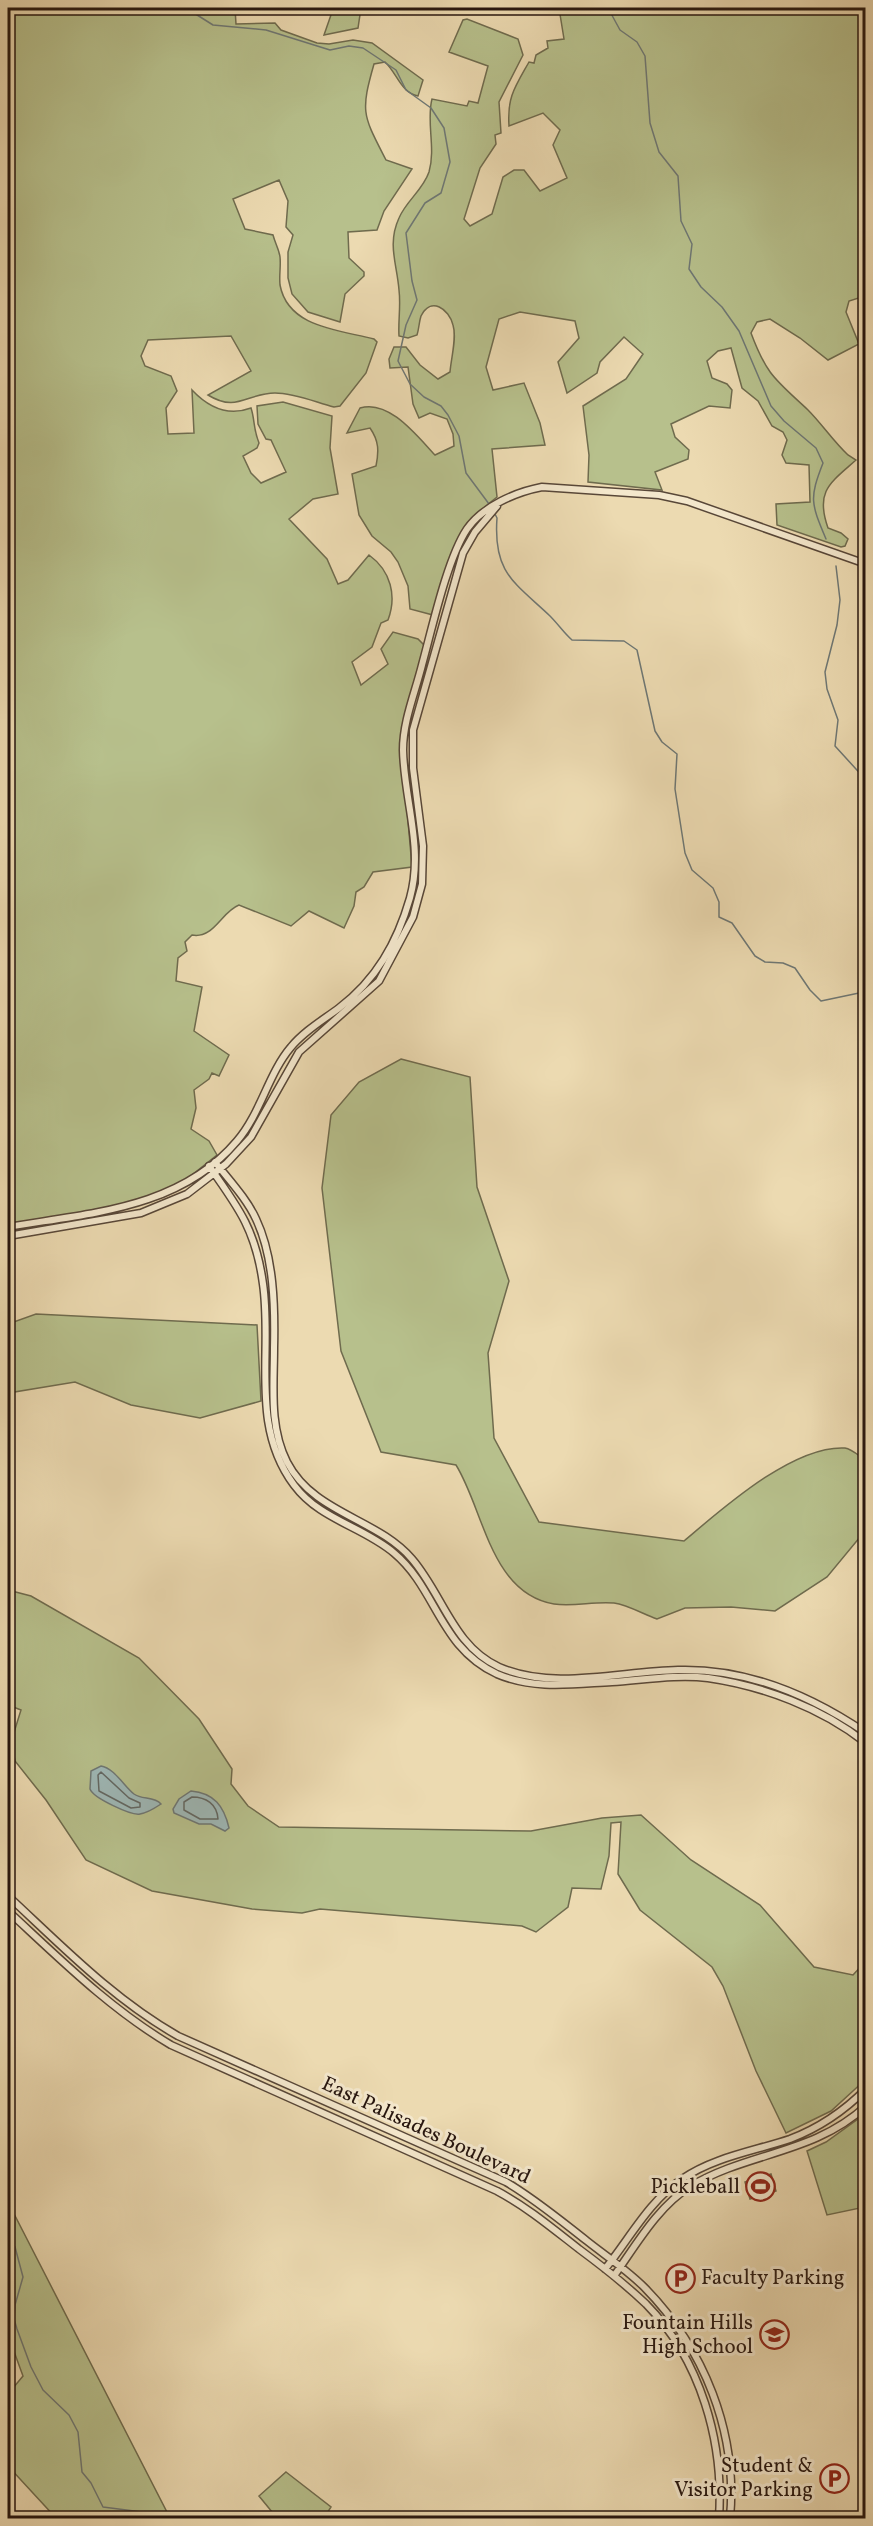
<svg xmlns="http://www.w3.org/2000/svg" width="873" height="2526" font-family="Vollkorn,serif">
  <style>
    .green { fill: #b7c08c; stroke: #6f6b4e; stroke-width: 1.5 }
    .water { fill: #9eb8b7; stroke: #6e7774; stroke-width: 1.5 }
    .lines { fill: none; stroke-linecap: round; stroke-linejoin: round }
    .shore { stroke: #626763; stroke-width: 1.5 }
    .stream { stroke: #6e7774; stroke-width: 1.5 }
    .minor-casing { stroke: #584738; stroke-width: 9 }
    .minor { stroke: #f3e7cc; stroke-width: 6 }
    .labels { text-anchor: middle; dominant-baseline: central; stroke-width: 6; stroke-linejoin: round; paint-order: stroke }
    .street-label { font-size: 21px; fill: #27160f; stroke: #f3e7cc }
    .poi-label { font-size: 21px; fill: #27160f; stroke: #f3e7cc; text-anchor: end }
  </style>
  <rect width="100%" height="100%" fill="#ecdab1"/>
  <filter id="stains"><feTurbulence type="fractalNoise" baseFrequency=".00333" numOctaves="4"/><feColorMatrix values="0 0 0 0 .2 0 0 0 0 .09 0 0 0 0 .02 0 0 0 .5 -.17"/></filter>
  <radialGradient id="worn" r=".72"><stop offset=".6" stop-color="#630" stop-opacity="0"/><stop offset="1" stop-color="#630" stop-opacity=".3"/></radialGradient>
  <!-- green -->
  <path class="green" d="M8,8H235L236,24L275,23L281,30L317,43L329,44L353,40L372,43L423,80L418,96C401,93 397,73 385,62L374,64C360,113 363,115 386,160L412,169L384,211L377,230L348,232L349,258L364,272V276L345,294L340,322L308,312L292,294L288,278V252L293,235L286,227L288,201L279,180L233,199L245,229L273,235C275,243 279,249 280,257C281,266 279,275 280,285C288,328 340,330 374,339L377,342L366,373L340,406L334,407C315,402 294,393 275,393C247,393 237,413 208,395L251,371L231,336L148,340L141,356L145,366L171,376L177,391L166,408L168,434L194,433L192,390C208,407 227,417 251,408C255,420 253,428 259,443L257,448L243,456L251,473L261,483L286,472L271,440L266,439L258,424L257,406L283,402L332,416L330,448L338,494L313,499L289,519L327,559L338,584L348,580L369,555C391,571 397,596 388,620L381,623L372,647L352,662L361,685L388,664L381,649L393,632L418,639L425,646L401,740L412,867L373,872L364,887L356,892L354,906L344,928L309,911L291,926L239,905C221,912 214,939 192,935L185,942L187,951L178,958L176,981L202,987L194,1031L229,1055L219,1076L212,1073L209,1079L194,1090L196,1108L191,1129L209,1141L217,1155L178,1186L138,1202L8,1225Z
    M327,8H361L358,28L324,35L332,12Z
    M559,8H865V296L849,301L846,312L859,344L828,360L800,338L770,319L757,322L751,333C767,376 776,380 808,410C822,424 833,441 848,455L856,460C830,483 815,491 828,528L841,533L848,539L845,546L841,547L777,525L776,504L810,502L809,465L786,463L782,455L787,440L783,432L772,426L758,401L742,388L731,348L718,351L707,361L712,378L727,384L732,390L730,408L709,406L671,424L675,437L689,450L688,459L655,472L662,490L588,482L589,455L583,406L626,379L643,354L624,337L600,362L597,373L567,393L558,362L579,338L575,321L520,312L499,319L486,367L493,390L524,383L540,423L545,445L492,449L497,497C454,529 447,566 433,615L410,609L408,586L398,562L391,552L372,536L359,515L352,474L376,466C379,451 379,441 370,428L347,433L360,408C389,399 417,436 435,455L454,446L453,434L447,419L430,413L419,418L413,404L408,367L390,368L389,359L394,347H406L420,365L438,379L450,372C451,358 457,338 453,325C449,309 431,296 421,316C419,322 419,329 417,335L408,338L399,336C398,321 401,306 399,290C397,264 387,244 399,218C406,201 423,190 429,172C436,148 426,121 432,99L467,106L469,101L478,103L488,66L449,52L463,20L467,19L518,39L523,55L499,102L501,133L495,135L496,144L480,168L464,219L470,226L492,214L503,177L514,170H524L540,191L567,178L553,145L560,130L543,113L509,126C507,97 515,87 529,62L534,63L536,55L548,48L547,41L564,39Z
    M401,1059L470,1077L477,1187L509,1281L488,1353L494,1438L539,1522L684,1541C722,1509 793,1445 845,1448C852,1449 859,1456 865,1460V1531L827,1577L775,1611L731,1607L685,1608L657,1619C643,1614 628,1605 614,1603C594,1601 574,1607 554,1604C490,1593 484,1510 456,1465L381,1452L341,1351L322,1188L331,1115L359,1082Z
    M36,1314L257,1325L261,1401L200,1418L131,1405L75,1382L8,1393V1324Z
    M8,1590L31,1596L139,1658L199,1719L232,1769L231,1784L248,1806L279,1827L531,1831L602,1818L641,1815L691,1860L760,1905L814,1967L853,1975L865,1962V2080L831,2111L786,2133L756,2071L723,1986L712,1967L640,1910L618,1874L621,1822L611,1823L609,1856L601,1889L572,1888L568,1907L536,1932L522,1926L320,1909L302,1913L252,1909L152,1891L86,1860L46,1800L15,1761L11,1742L21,1710L8,1705Z
    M865,2114V2207L827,2215L807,2151L826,2142Z
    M771,2174L776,2191L750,2199L745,2182Z
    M8,2205L10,2206L170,2518H56L8,2466V2394L23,2376L8,2335Z
    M286,2472L331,2507L324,2518H277L259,2496Z"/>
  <!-- water -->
  <path class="water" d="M101,1766C114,1768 124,1786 134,1794C142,1800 154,1796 161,1804C155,1808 147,1813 140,1814C132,1816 93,1798 90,1789L91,1771Z
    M191,1791C214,1793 224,1806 229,1828L225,1831L211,1824H199L174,1813L173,1809L179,1799Z"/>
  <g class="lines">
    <!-- shore -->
    <path class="shore" d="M101,1772L129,1798L140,1803V1807L131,1808L99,1791L98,1775Z
      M192,1797C206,1797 217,1804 218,1819H200L184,1810V1802Z"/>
    <!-- stream -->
    <path class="stream" d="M186,8L213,25L266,30L330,50L349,46L363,48L396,70L406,90L431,108L444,128L450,162L441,193L425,203L406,233L412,281L417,300L406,325L398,361L410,384L424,397L441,406L448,415L459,436L466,473L489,504
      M608,8L620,30L637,42L645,56L650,123L659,152L678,176L681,221L692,244L689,269L701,287L722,307L739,331L771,406L784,421L816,448L823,463C809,499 811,503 826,539
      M495,514L497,518C493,573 514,582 550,616C558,624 564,633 572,640L624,641L637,650L655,731L662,742L677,754L675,789L685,853L692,870L713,888L719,902V917L732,923L755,956L765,962L783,963L795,968L810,990L821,1001L859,993L866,1000
      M836,566L840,600L837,625L825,672L827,689L838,720L835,746L866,780
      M8,2237L15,2247L23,2277L15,2305L14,2319L17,2329L31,2367L43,2390L69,2415L78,2432L82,2472L91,2483L103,2507L142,2512L146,2518"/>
    <defs>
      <path id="minor" d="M215,1162C229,1180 247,1199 256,1219C274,1257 275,1307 274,1348C274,1386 269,1427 287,1462C314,1514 377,1518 412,1559C443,1595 453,1646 499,1667C554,1691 621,1671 678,1670C746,1668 810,1695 866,1733
        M209,1166C239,1208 256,1231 263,1284C273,1352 249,1425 294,1485C320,1520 362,1526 394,1553C437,1589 439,1647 497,1674C534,1690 573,1684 612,1682C643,1680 677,1674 708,1678C763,1686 822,1708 866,1743
        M8,1227C89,1213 180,1209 237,1141C261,1113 268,1074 291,1047C304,1031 323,1020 339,1008C376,980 397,943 410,898C424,848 404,800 403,750C403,721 415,693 422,665C432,629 447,559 467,529C483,506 516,492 542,487L659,495L687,501L866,564
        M8,1236L141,1213L187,1194L226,1164L251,1137L299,1052L379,981L413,917L422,884L423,846L413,768V730L463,553L475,532L497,506
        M8,1896C62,1946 113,1999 178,2036L506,2182C535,2199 560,2220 587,2241C606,2256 627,2270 644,2287C704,2348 738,2432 730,2518
        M8,1911C60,1959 110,2009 171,2045L497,2191C527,2207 552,2228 579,2249C602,2266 625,2284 646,2304C701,2360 724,2442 719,2518
        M605,2269C630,2238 649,2201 682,2179C714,2157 754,2151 790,2139C819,2128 844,2111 866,2089
        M614,2276C636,2245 658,2206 691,2186C748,2152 814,2154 866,2106"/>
    </defs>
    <!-- minor casing -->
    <use href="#minor" class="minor-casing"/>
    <!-- minor -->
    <use href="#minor" class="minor"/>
  </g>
  <!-- icons -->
  <defs>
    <symbol id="stadium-ring" viewBox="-11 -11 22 22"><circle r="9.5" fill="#f3e7cc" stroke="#8f2418" stroke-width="1.5"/><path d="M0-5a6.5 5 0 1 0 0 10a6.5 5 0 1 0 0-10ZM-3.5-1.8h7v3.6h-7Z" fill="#8f2418"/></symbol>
    <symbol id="parking-ring" viewBox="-11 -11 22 22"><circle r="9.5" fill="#f3e7cc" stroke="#8f2418" stroke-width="1.5"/><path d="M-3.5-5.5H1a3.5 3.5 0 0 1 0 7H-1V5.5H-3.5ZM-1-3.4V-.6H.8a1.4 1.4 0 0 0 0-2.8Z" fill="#8f2418"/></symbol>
    <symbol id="school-ring" viewBox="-11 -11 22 22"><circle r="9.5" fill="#f3e7cc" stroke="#8f2418" stroke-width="1.5"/><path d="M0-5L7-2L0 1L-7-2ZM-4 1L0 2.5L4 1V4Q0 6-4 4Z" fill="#8f2418"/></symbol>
  </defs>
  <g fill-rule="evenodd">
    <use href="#stadium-ring" x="744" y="2170" width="33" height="33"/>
    <use href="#parking-ring" x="664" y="2262" width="33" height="33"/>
    <use href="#school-ring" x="758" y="2318" width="33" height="33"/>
    <use href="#parking-ring" x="818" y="2462" width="33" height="33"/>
  </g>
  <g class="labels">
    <!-- street labels -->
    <g class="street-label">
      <text transform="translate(426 2131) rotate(25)">East Palisades Boulevard</text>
    </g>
    <!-- poi labels -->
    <g class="poi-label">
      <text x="740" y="2187">Pickleball</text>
      <text x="701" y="2278" text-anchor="start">Faculty Parking</text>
      <text x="753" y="2323">Fountain Hills<tspan x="753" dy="24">High School</tspan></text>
      <text x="813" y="2466">Student &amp;<tspan x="813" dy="24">Visitor Parking</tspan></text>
    </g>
  </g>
  <!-- margin -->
  <rect width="873" height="2526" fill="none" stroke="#ecdab1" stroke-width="30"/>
  <rect x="9" y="9" width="855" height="2508" fill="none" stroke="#27160f" stroke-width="3"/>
  <rect x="15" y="15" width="843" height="2496" fill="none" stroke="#27160f" stroke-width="1.5"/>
  <rect width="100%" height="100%" filter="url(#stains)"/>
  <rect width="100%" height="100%" fill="url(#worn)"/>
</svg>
